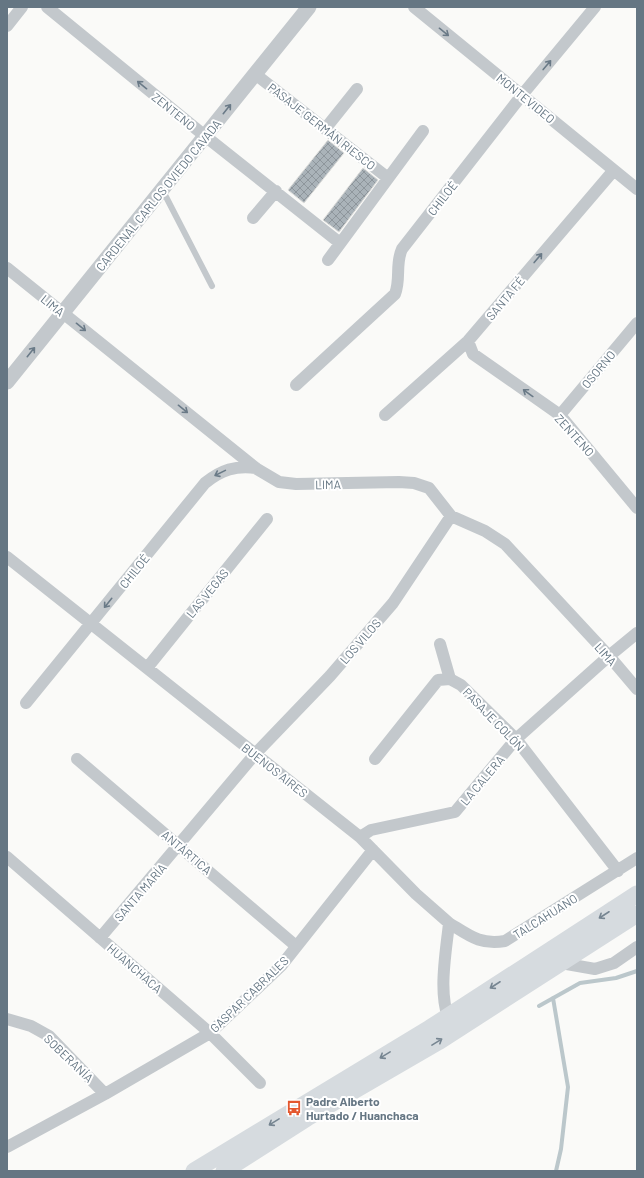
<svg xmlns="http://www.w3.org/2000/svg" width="644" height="1178" font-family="Barlow,sans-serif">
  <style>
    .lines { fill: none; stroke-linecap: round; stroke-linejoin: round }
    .stream { stroke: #bbc7cb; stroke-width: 4 }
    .building { fill: url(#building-cross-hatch); stroke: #dcdcda }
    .service { stroke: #c3c8cc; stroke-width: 6 }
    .minor { stroke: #c3c8cc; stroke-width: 12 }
    .tertiary { stroke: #c3c8cc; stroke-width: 15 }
    .secondary { stroke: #d6dbdf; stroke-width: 17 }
    .oneway { stroke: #6a7a87 }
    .oneway2 { stroke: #768591 }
    .labels { text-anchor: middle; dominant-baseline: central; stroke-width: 4; stroke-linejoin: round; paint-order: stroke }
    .street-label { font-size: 12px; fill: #657683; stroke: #fff }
    .poi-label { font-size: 12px; font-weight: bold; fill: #657683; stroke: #fff; text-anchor: start }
  </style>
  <defs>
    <pattern id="building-cross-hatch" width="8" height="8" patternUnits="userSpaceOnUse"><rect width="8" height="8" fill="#aab3b9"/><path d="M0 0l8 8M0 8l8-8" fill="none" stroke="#8e969c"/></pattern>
  </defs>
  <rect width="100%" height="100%" fill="#fafaf8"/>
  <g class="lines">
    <!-- stream -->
    <path class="stream" d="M553,998L568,1087L561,1149L556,1171
      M539,1006L580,983L616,978L637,971"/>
  </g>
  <!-- building -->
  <path class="building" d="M328,140L344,153L304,203L288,190Z
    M363,168L378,180L339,232L323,220Z"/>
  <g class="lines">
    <!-- service -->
    <path class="service" d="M163,191L212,286"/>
    <!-- minor -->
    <path class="minor" d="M47,7L205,136L340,243
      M414,7L637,189
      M7,26L22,7
      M255,74L388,178
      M325,129L357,89
      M253,218L276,191
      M328,260L423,131
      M7,268L257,469L279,482L296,484L399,482L414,483L429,488L451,516L485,531L505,544L609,656L637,689
      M468,341L473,354L560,415L637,508
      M296,385L395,294C401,279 395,264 402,249L522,95L595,7
      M385,415L468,341L614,170
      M560,415L637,323
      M7,557L360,837L416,894L449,923C446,953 437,997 451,1024
      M440,644L450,679
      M147,668L267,519
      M26,703L205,483C221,470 236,465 256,468
      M77,759L296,946
      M375,759L438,680L450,679L461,685L516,739L618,871
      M360,837L371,830L455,812L516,739L609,656L637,633
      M7,857L210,1033L260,1083
      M449,923C470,936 480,945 505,941L637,858
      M100,938L255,754L330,676L393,603L451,516
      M561,963L595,969L614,963L637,947
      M7,1019L31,1026L49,1036L105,1094
      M7,1147L105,1094L210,1033L281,966L373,850"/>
    <!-- tertiary -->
    <path class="tertiary" d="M7,382L309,7"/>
    <!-- secondary -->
    <path class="secondary" d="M194,1171L430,1028L637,894
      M224,1171L307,1118L438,1042L637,914"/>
  </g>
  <!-- one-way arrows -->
  <defs><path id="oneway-shaft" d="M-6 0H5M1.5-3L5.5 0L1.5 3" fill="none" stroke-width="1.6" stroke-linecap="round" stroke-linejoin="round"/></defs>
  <g class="oneway">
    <use href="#oneway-shaft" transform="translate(444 32) rotate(39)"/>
    <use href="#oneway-shaft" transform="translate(547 65) rotate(-50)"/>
    <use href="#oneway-shaft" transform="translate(142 85) rotate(-141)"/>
    <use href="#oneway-shaft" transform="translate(227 109) rotate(-51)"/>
    <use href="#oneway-shaft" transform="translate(538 258) rotate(-50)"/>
    <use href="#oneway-shaft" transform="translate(81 327) rotate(39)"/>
    <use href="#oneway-shaft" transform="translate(31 352) rotate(-51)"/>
    <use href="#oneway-shaft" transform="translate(528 393) rotate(-144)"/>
    <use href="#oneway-shaft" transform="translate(183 409) rotate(39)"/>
    <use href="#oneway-shaft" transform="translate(220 473) rotate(154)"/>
    <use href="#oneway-shaft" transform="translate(108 603) rotate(129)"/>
  </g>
  <g class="oneway2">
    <use href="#oneway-shaft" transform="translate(604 915) rotate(147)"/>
    <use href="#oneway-shaft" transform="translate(495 985) rotate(147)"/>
    <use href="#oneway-shaft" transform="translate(437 1042) rotate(-32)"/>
    <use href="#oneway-shaft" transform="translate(385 1055) rotate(149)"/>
    <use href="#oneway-shaft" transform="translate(274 1122) rotate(148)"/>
  </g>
  <!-- icons -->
  <defs>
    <symbol id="bus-bare" viewBox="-9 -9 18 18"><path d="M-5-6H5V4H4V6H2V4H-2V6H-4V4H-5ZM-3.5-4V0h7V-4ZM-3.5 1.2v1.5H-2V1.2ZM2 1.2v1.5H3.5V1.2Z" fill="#e4572e" stroke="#fff" stroke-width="2.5" paint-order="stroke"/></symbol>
  </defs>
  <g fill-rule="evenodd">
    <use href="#bus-bare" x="283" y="1097" width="22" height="22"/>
  </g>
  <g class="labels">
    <!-- street labels -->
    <g class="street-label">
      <text transform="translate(526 98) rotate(39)">MONTEVIDEO</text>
      <text transform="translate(174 111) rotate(39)">ZENTENO</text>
      <text transform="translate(322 126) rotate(38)">PASAJE GERMÁN RIESCO</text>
      <text transform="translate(158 195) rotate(-51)">CARDENAL CARLOS OVIEDO CAVADA</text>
      <text transform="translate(442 198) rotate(-52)">CHILOÉ</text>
      <text transform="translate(505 298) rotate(-50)">SANTA FÉ</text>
      <text transform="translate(53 305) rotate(39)">LIMA</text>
      <text transform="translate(598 369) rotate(-50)">OSORNO</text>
      <text transform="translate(575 435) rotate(48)">ZENTENO</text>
      <text transform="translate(328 484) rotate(-1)">LIMA</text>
      <text transform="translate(134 571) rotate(-51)">CHILOÉ</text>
      <text transform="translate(207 593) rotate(-51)">LAS VEGAS</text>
      <text transform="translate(360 641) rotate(-49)">LOS VILOS</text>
      <text transform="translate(606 654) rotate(48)">LIMA</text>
      <text transform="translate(494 719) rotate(46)">PASAJE COLÓN</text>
      <text transform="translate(275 770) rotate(38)">BUENOS AIRES</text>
      <text transform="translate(482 780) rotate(-50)">LA CALERA</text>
      <text transform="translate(187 852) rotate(40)">ANTÁRTICA</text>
      <text transform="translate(140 892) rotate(-49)">SANTA MARÍA</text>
      <text transform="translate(545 916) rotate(-32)">TALCAHUANO</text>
      <text transform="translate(135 968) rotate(41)">HUANCHACA</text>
      <text transform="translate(249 994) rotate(-44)">GASPAR CABRALES</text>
      <text transform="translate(69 1058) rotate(44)">SOBERANÍA</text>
    </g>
    <!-- poi labels -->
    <g class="poi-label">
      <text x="306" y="1101">Padre Alberto<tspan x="306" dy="14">Hurtado / Huanchaca</tspan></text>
    </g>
  </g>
  <!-- border -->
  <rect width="644" height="1178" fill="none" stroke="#657683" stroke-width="16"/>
</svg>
